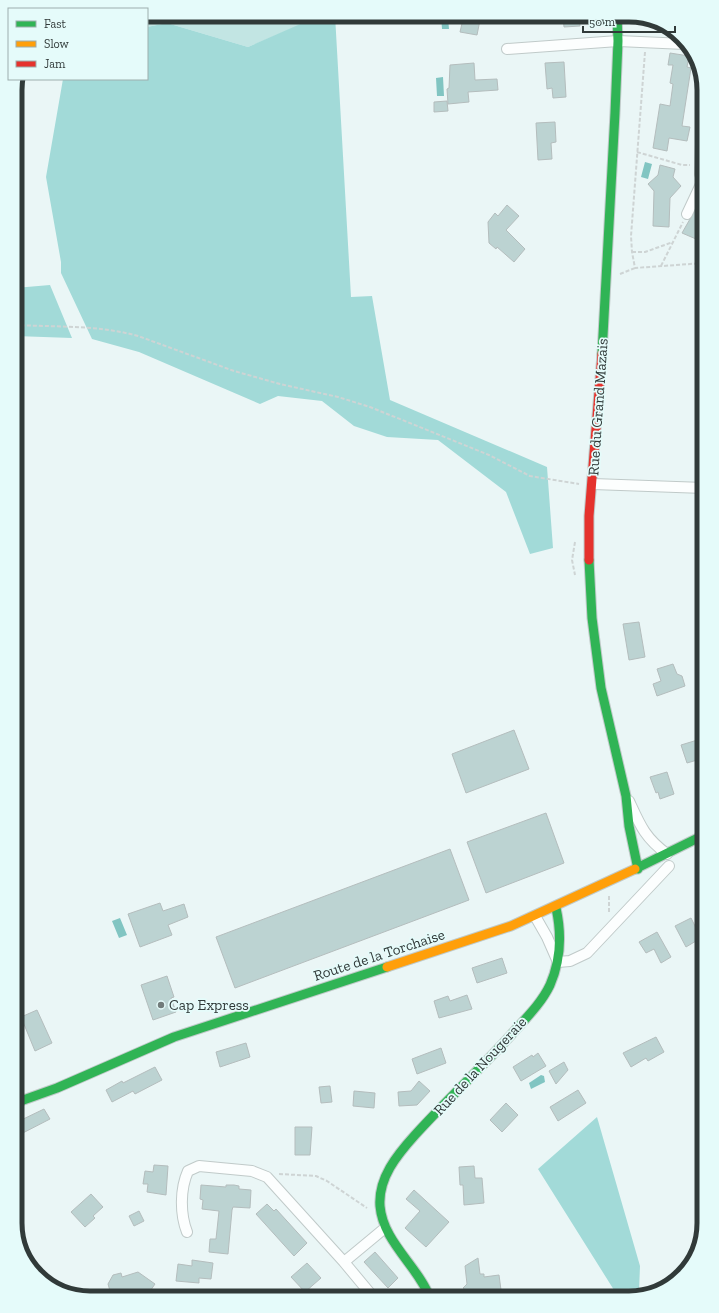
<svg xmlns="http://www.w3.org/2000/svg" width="719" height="1313" font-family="'Zilla Slab',serif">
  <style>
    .green { fill: #c2e5e3 }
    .forest { fill: #a2dad8 }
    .water { fill: #81c5c2 }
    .building { fill: #bcd3d2; stroke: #b4bdbd }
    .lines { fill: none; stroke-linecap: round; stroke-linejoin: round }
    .street-casing { stroke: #c0cac9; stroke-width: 12 }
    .fast-casing { stroke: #c0cac9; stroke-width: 11 }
    .slow-casing { stroke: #c0cac9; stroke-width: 11 }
    .jam-casing { stroke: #c0cac9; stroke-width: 11 }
    .path { stroke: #ced4d4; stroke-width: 2; stroke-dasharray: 4 2; stroke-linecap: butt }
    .street { stroke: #fcfefe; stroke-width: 10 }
    .fast { stroke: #30b455; stroke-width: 9 }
    .slow { stroke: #ff9f0a; stroke-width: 9 }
    .jam { stroke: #e5322d; stroke-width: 9 }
    .poi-dot { fill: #727c7b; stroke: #e5fbfa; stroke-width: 1.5 }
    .labels { text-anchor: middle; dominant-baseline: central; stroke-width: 3.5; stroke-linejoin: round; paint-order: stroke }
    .street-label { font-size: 15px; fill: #313a39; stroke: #e5fbfa }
    .poi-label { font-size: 15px; fill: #313a39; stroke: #e5fbfa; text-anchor: start }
    .rim { fill: none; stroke: #313a39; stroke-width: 5 }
  </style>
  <rect width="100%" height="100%" fill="#eaf6f6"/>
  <!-- green -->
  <path class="green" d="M147,15H321V16L248,47L167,23L147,27Z"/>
  <!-- forest -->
  <path class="forest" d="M321,15H335L351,297L372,296L390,400L547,467L553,548L530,554L506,492L438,440L387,437L354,426L322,401L278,396L260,404L139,352L92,339L61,273V262L46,177L63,79H147V27L167,23L248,47Z
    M50,285L72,338L15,336V288Z
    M597,1117L640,1266L639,1291L641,1296L619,1298L538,1169Z"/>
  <!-- water -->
  <path class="water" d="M441,15H450V18H448L449,29H442Z
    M443,77L444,96H437L436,78Z
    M645,162L652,164L648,179L641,177Z
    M120,918L127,935L119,938L112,921Z
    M541,1075L544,1076L545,1082L531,1089L529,1083Z"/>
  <!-- building -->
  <path class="building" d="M464,15H481L477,35L460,32Z
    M563,15H579L580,26L564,27Z
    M670,53L689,56L687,67L691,68L682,126L690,127L687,141L669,138L667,151L653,148L660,104L670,106L673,84L670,83L673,65H668Z
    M564,62L566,97L553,98L552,88L547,89L545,63Z
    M474,63L475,80L497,79L498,90L468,92L469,102L448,104L447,89L449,88L450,65Z
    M447,101L448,111L434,112V102Z
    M555,122L556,142L551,143L552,159L538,160L536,123Z
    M660,165L675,169L673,177L681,186L670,198L669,227L653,226L654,191L648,184L658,175Z
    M507,205L519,216L506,230L525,249L514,262L497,247L496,249L489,243L488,222L495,213L498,216Z
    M698,205L704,208L701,219L704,221V235L699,233L696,239L682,233Z
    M639,622L645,657L629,660L623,624Z
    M673,664L677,674L682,676L685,686L657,696L653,684L661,681L657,669Z
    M514,730L529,769L466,793L452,754Z
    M704,738V758L687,763L681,745Z
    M667,772L674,794L660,799L658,792L656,793L650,777Z
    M546,813L564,863L486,893L467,842Z
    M450,849L469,900L235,988L216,937Z
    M160,903L163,911L184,904L188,917L168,925L172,935L140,947L128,914Z
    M691,918L701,938L686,947L675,926Z
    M657,932L671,957L661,963L654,949L646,953L639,942Z
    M502,958L507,973L477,983L472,968Z
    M167,976L174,997L171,998L176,1012L153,1020L141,985Z
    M467,995L472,1009L439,1018L434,1001L448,996L450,1001Z
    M37,1010L52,1043L35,1051L21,1017Z
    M656,1037L664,1052L648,1061L646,1058L631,1067L623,1053Z
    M246,1043L250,1057L220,1067L216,1052Z
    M441,1048L446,1063L417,1074L412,1059Z
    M538,1053L546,1066L521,1081L513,1067L532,1055L533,1057Z
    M564,1062L568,1070L556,1084L549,1071Z
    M155,1067L162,1080L135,1094L133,1091L112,1102L106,1090L122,1081L123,1083Z
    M419,1081L430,1091L417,1105L399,1106L398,1092L411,1091Z
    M330,1086L332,1102L321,1103L319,1087Z
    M578,1090L586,1103L558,1121L550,1107Z
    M354,1091L375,1093L374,1108L353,1106Z
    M506,1103L518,1115L502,1132L490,1120Z
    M44,1109L50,1119L15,1137V1123Z
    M295,1127H312L310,1155H295Z
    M154,1165L168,1166L166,1195L147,1192L148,1184H143L145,1171L153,1172Z
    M474,1166L475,1178H482L484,1203L464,1205L463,1185H460L459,1167Z
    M201,1185L226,1187V1185H234L239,1186V1189L251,1190L250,1208L233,1207L232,1210L228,1254L209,1252L210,1239H216L219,1211L202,1209L203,1200L200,1199Z
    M414,1190L449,1222L426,1247L405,1228L420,1211L406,1199Z
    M91,1194L103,1207L93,1216L95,1218L85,1227L71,1212Z
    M267,1204L274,1211L276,1209L307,1243L294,1256L256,1214Z
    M139,1211L144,1221L134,1226L129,1216Z
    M375,1252L398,1278L388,1288L364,1262Z
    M478,1258L480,1274H484V1277L499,1275L501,1290L481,1292L475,1298L463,1288L467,1284L465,1266Z
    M192,1260L213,1263L211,1279L199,1278V1283L176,1281L178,1264L192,1266Z
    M307,1263L321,1278L305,1292L291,1277Z
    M138,1272L155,1284L146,1297L135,1290L126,1293L122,1298L110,1291L108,1284L113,1275L121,1273L122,1277Z"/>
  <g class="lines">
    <defs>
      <path id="street" d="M507,49L618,41L685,44
        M703,86L700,174L704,185
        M687,214L702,182
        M593,484L704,488
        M629,801C640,825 645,838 667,854
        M535,916L547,937L558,962L570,961L587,953L669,866
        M187,1232C180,1214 180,1189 188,1171L199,1166L252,1171L267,1177L344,1262L385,1228
        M344,1262L374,1298"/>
      <path id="fast" d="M602,354L615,113L618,41L617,15
        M589,560L592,618L601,688L626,796L629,826L638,869
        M635,869L704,835
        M15,1103L57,1088L174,1037L387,967
        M430,1298C418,1266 383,1242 380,1206C378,1178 397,1155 415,1135C446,1101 480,1069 511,1035C525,1019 541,1004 550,985C561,960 562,935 556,908"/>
      <path id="slow" d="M387,967L511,926L635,869"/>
      <path id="jam" d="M589,560V516L602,354"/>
    </defs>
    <!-- street casing -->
    <use href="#street" class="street-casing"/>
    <!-- fast casing -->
    <use href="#fast" class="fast-casing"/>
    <!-- slow casing -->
    <use href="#slow" class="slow-casing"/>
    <!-- jam casing -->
    <use href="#jam" class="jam-casing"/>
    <!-- path -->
    <path class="path" d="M645,52L631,236L632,252L635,268L704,263
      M637,152L682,165H690
      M632,252H645L673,242
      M661,266L683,222
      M620,274L635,268
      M15,325C56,327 99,325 138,336L234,371L280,384L338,397L370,407L489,455L530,476L579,484
      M575,542L572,560L575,575
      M609,896V914
      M279,1174L316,1176L327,1181L367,1208"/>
    <!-- street -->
    <use href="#street" class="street"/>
    <!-- fast -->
    <use href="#fast" class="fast"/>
    <!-- slow -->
    <use href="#slow" class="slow"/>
    <!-- jam -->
    <use href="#jam" class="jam"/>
  </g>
  <!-- markers -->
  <circle class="poi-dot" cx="161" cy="1005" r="4"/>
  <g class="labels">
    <!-- street labels -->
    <g class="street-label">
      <text transform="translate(598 407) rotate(-86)">Rue du Grand Mazais</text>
      <text transform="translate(379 955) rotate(-18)">Route de la Torchaise</text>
      <text transform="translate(480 1066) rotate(-47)">Rue de la Nougeraie</text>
    </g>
    <!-- poi labels -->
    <g class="poi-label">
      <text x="169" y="1005">Cap Express</text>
    </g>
  </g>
  <!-- crop -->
  <path d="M0 0H719V1313H0ZM90 22H629A68 68 0 0 1 697 90V1223A68 68 0 0 1 629 1291H90A68 68 0 0 1 22 1223V90A68 68 0 0 1 90 22Z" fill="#e5fbfa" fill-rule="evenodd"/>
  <path class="rim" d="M90 22H629A68 68 0 0 1 697 90V1223A68 68 0 0 1 629 1291H90A68 68 0 0 1 22 1223V90A68 68 0 0 1 90 22Z"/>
  <!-- legend -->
  <rect x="8" y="8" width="140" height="72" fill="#e5fbfa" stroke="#9daead"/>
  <rect x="16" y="21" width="20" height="6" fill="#30b455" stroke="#9daead"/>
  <text x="44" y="28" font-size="12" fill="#313a39">Fast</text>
  <rect x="16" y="41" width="20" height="6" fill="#ff9f0a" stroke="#9daead"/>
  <text x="44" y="48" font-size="12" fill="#313a39">Slow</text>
  <rect x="16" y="61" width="20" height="6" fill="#e5322d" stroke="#9daead"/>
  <text x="44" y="68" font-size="12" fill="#313a39">Jam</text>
  <!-- scale -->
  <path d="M583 26v6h92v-6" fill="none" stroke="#313a39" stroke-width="2"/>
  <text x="589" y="26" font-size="12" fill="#313a39" stroke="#e5fbfa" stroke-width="3" paint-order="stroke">50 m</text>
</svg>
